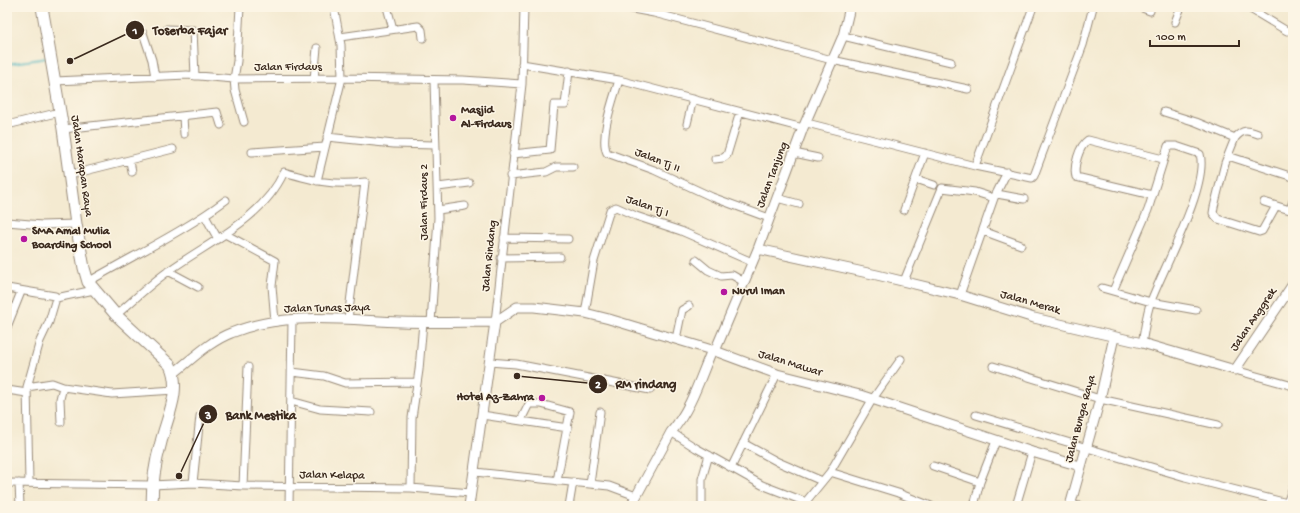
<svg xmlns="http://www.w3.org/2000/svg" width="1300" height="513" font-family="'Gochi Hand',sans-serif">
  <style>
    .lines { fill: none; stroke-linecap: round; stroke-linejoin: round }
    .stream { stroke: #47b6c0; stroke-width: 2 }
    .minor-casing { stroke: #988a78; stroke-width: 9 }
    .tertiary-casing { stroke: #988a78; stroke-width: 11 }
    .primary-casing { stroke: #988a78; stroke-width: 13 }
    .minor { stroke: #fff; stroke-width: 7 }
    .tertiary { stroke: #fff; stroke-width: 9 }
    .primary { stroke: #fff; stroke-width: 11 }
    .poi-dot { fill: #b5179e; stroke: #fcf5e5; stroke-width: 1.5 }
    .labels { text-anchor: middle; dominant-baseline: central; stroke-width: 3; stroke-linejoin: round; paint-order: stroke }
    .street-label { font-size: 12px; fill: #3b2a1e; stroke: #fcf5e5 }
    .poi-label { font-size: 12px; font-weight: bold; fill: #3b2a1e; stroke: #fcf5e5; text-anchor: start }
    .leader { fill: none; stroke: #3b2a1e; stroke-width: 1.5 }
    .callout-dot { fill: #3b2a1e; stroke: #fcf5e5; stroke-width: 1.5 }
    .mark-label { font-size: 12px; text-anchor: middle; font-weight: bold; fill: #fff }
    .callout-label { font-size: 13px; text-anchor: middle; font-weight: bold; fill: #3b2a1e; stroke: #fcf5e5; stroke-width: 3; stroke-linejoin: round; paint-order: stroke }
  </style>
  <rect width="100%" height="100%" fill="#fcf5e5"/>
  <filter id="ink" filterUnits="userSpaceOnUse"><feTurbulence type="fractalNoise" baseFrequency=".025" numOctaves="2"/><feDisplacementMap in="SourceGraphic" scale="8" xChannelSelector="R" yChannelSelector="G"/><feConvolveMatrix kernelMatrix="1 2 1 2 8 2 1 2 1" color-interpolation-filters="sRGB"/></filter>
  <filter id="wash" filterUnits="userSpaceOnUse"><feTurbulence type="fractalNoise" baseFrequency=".012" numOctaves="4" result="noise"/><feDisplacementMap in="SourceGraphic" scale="16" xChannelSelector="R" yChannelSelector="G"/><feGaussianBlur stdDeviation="0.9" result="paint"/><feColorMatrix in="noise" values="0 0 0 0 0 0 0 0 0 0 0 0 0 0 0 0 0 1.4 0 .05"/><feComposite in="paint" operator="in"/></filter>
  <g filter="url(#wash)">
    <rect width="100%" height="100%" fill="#f4ead1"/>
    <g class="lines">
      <!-- stream -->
      <path class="stream" d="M7,64L47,58"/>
    </g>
  </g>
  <g filter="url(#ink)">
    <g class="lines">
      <defs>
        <path id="minor" d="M240,7L237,61L234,79L235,90L244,122
          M387,7L393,29
          M622,7L654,13L832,60L968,89
          M1140,7L1150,11
          M1247,7L1287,31
          M1175,22L1181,7
          M167,29L193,30L195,76
          M143,33L152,60L155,77
          M843,36L951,62
          M340,37L418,26L422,30L423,38
          M522,64L619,80L803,128
          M314,79L317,48
          M619,80C614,97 599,137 607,153L654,170L712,197L769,218
          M55,81L187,75L234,79L342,78L463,80L522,84
          M1164,112L1196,122L1235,138L1225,163L1214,207L1213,213L1218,219L1259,232L1262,231L1276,206
          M183,116L184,134
          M807,123L975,166L1032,178L1034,176L1083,45L1093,7
          M687,124L693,99
          M7,125L60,112
          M63,129L217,112L221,125
          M327,137L394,144L435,145
          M1235,138C1243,129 1247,130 1258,134
          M252,152L325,147
          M794,153L818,158
          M513,154L550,150L554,105H565L569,71
          M1228,156L1293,177
          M715,159L723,158L727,155L740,112
          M130,161L132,172
          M975,166L1033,7
          M69,175L173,149
          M510,176L546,172L556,167H573
          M916,179L934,185
          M317,181L342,78L341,45L334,7
          M438,187L469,183
          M997,194L1024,199
          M1152,195L1076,177C1073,167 1079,146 1088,140L1163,159
          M777,198L799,204
          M1264,202L1293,211
          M438,210L465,206
          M904,210L925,153
          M1290,210L1293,201
          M205,216L218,239
          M7,222L42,225L76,224
          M983,231L1021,245
          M225,234L275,261L272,286L275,322
          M504,238L568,239
          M501,258L560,257
          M696,260L708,270L721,276L732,275L744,282
          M168,271L198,287
          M904,281L942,188L975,192L994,198
          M88,282C134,255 183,232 226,200
          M7,288L55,296L56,298L94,290
          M1102,288L1151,302L1196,310
          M1113,291L1148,210L1168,146H1176L1200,154C1209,185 1163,269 1151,301C1146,314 1145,329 1142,343
          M960,295L994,198L1007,172
          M585,313L594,261L610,210L616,207L636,216L681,231L752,262
          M116,315C134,300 151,283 170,270C209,242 263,219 284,172C315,181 333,186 365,182L348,319
          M495,322L522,84L524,7
          M431,323L438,218L434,81
          M7,327L21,292
          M676,339L682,310L689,306
          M489,362L516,364L650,390
          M993,366L1100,399L1218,425
          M1235,370L1293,386
          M292,372L324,376L345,383L417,382
          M27,387L52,383L63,387L112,394L175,390
          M7,390L27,393
          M291,401L320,409L371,412
          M482,415L568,428
          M976,415L1185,477L1287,503
          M521,420L529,404H541L570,412L557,481
          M61,422L60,399L63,387
          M671,432L696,448L762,485L806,502
          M743,443L778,462L822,481
          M933,466L980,482
          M731,468L777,374
          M475,472L609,486L636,496
          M830,472L898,493L931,506
          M29,482L27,387L40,341L49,322L56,298
          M7,483L152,485L193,483L243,486L411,488L471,493
          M19,483L20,506
          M193,483L200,416
          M590,484L600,412
          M243,486L248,367
          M411,488L412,418L419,370L423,322
          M1070,504L1079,506
          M289,506L292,321
          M569,506L573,482
          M702,506V479L709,455
          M804,506L808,499L830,472L872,400L901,359
          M974,506L980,482L996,441
          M1016,506L1032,452
          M1286,506L1293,487"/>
        <path id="tertiary" d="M758,249L877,275L960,295L1034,318L1142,343L1235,370L1293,284
          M495,322L517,307H534L585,313L609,319L715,351L777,374L860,395L1032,452L1080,466
          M715,351L758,249L803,128L843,36L850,7
          M174,373C192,359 210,341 231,333C284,311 345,320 400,322C432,323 463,322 495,322
          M469,506L495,322
          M631,506L671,432C691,409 700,378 712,350
          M1070,506L1100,399L1114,337"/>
        <path id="primary" d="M42,7L63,129L76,224L84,268L88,282L116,315L170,365C182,390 167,417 161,442C155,463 152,484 152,506"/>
      </defs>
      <!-- minor casing -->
      <use href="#minor" class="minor-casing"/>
      <!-- tertiary casing -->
      <use href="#tertiary" class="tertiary-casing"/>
      <!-- primary casing -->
      <use href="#primary" class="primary-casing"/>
      <!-- minor -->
      <use href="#minor" class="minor"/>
      <!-- tertiary -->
      <use href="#tertiary" class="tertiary"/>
      <!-- primary -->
      <use href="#primary" class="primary"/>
    </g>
  </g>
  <!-- markers -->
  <g class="poi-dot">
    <circle cx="453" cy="118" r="4"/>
    <circle cx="24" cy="239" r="4"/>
    <circle cx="724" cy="292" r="4"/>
    <circle cx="542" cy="398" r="4"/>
  </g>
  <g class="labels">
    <!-- street labels -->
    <g class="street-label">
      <text x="288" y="68">Jalan Firdaus</text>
      <text transform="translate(657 161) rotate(22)">Jalan Tj II</text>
      <text transform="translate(81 166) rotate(82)">Jalan Harapan Raya</text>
      <text transform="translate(773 175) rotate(-69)">Jalan Tanjung</text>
      <text transform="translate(425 202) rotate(-90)">Jalan Firdaus 2</text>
      <text transform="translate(647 207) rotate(20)">Jalan Tj I</text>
      <text transform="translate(490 256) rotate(-84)">Jalan Rindang</text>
      <text transform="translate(1030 303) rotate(16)">Jalan Merak</text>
      <text transform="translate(327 309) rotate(-1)">Jalan Tunas Jaya</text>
      <text transform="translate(1254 320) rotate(-56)">Jalan Anggrek</text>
      <text transform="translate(790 364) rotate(17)">Jalan Mawar</text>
      <text transform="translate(1081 419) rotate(-75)">Jalan Bunga Raya</text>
      <text transform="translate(332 476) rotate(1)">Jalan Kelapa</text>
    </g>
    <!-- poi labels -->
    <g class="poi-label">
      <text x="461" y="111">Masjid<tspan x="461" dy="14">Al-Firdaus</tspan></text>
      <text x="32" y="232">SMA Amal Mulia<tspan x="32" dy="14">Boarding School</tspan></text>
      <text x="732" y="292">Nurul Iman</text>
      <text x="534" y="398" text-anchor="end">Hotel Az-Zahra</text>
    </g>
  </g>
  <!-- callouts -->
  <path class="leader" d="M70 61L135 30M517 376L598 384M179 476L208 414"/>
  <g class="callout-dot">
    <circle cx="70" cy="61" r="4"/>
    <circle cx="517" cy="376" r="4"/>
    <circle cx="179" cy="476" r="4"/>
    <circle cx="135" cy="30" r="10"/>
    <circle cx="598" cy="384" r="10"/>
    <circle cx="208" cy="414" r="10"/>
  </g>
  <g class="mark-label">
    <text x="135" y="34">1</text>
    <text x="598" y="388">2</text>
    <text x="208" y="419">3</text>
  </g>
  <g class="callout-label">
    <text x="190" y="34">Toserba Fajar</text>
    <text x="646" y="388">RM rindang</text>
    <text x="261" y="419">Bank Mestika</text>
  </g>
  <!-- margin -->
  <rect width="1300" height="513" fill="none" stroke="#fcf5e5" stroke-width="24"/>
  <!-- scale -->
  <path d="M1150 40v6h89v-6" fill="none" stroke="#3b2a1e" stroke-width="2"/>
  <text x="1156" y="40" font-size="12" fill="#3b2a1e" stroke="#fcf5e5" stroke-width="3" paint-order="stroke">100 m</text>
</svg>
